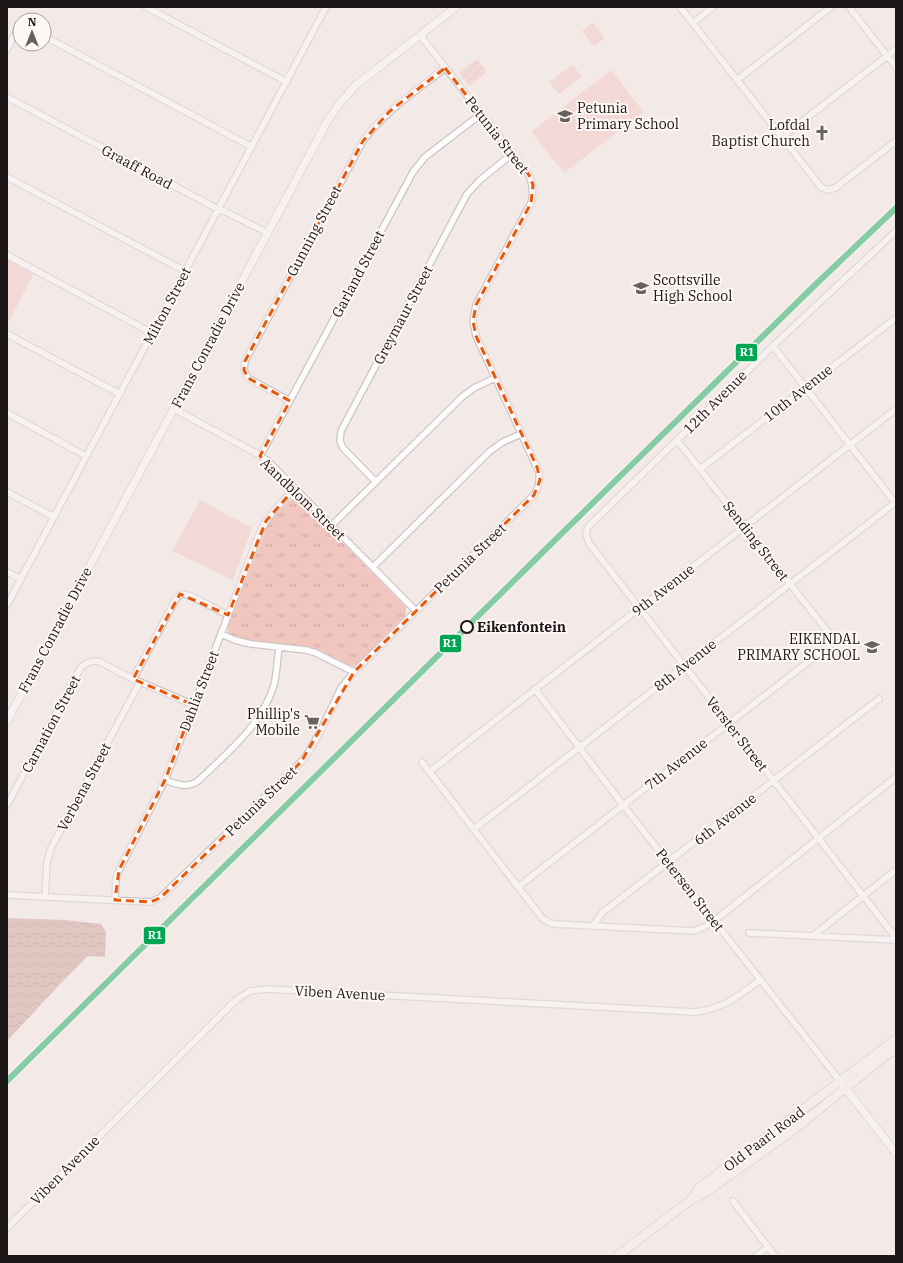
<svg xmlns="http://www.w3.org/2000/svg" width="903" height="1263" font-family="'IBM Plex Serif',serif">
  <style>
    .grass { fill: url(#grass-tufts) }
    .park { fill: #f1c6be }
    .garden { fill: url(#garden-furrows) }
    .water { fill: url(#water-waves) }
    .lines { fill: none; stroke-linecap: round; stroke-linejoin: round }
    .minor-casing { stroke: #cdc5c4; stroke-width: 8 }
    .tertiary-casing { stroke: #cdc5c4; stroke-width: 9 }
    .secondary-casing { stroke: #cdc5c4; stroke-width: 10 }
    .minor { stroke: #fdfcfc; stroke-width: 5.5 }
    .tertiary { stroke: #fdfcfc; stroke-width: 7 }
    .secondary { stroke: #f6f1f0; stroke-width: 8 }
    .rail-1-casing { stroke: #fef7f6; stroke-width: 9 }
    .rail-1 { stroke: #00a651; stroke-width: 6 }
    .marked { fill: none; stroke: #e8590c; stroke-width: 3; stroke-dasharray: 8 5; stroke-linejoin: round }
    .stop-dot { fill: #fef7f6; stroke: #1c1716; stroke-width: 2 }
    .labels { text-anchor: middle; dominant-baseline: central; stroke-width: 4; stroke-linejoin: round; paint-order: stroke }
    .poi-label { font-size: 14px; fill: #1c1716; stroke: #fef7f6; text-anchor: end }
    .street-label { font-size: 14px; fill: #1c1716; stroke: #fef7f6 }
    .stop-label { font-size: 14px; font-weight: bold; fill: #1c1716; stroke: #fef7f6; text-anchor: start }
    .line-badge { stroke: #fef7f6; stroke-width: 1.5 }
    .badge-label { font-size: 11px; text-anchor: middle; font-weight: bold; fill: #fff }
  </style>
  <defs>
    <pattern id="grass-tufts" width="24" height="20" patternUnits="userSpaceOnUse"><rect width="24" height="20" fill="#f1c6be"/><path d="M3 7l-1-3M5 7V3M7 7l1-3M15 17l-1-3M17 17v-4M19 17l1-3" fill="none" stroke="#cea9a3"/></pattern>
    <pattern id="garden-furrows" width="10" height="10" patternUnits="userSpaceOnUse"><rect width="10" height="10" fill="#f1c6be"/><path d="M-1 1l2-2M0 10L10 0M9 11l2-2" fill="none" stroke="#cea9a3"/></pattern>
    <pattern id="water-waves" width="16" height="10" patternUnits="userSpaceOnUse"><rect width="16" height="10" fill="#ce9b92"/><path d="M0 5q4-4 8 0t8 0" fill="none" stroke="#a67d76"/></pattern>
  </defs>
  <rect width="100%" height="100%" fill="#f3eae8"/>
  <!-- grass -->
  <path class="grass" d="M294,498L299,499L303,502L406,607V613L404,617L358,663L353,666L348,665L311,649L243,639L230,634L228,631V626L268,524L276,514L289,501Z"/>
  <!-- park -->
  <path class="park" d="M593,23L605,38L594,46L582,31Z
    M572,65L582,76L559,94L549,82Z
    M611,70L644,112L564,173L531,132Z
    M7,259L34,273L7,325Z
    M200,500L252,528L233,580L172,551Z"/>
  <!-- garden -->
  <path class="garden" d="M477,59L486,70L485,74L471,85H468L459,73Z"/>
  <!-- water -->
  <path class="water" d="M7,918L65,920L101,924L106,932L105,957L88,956L62,982L7,1041Z"/>
  <g class="lines">
    <defs>
      <path id="minor" d="M146,7L287,82
        M680,7L821,187L828,190L835,188L896,141
        M849,7L896,67
        M693,23L713,7
        M44,36L252,147
        M7,49L15,34L20,29
        M737,80L831,7
        M7,97L214,207L224,211L268,233
        M782,137L896,49
        M7,177L185,271
        M896,231L773,346L588,527L586,534L589,543L896,938
        M7,255L152,333
        M7,334L120,394
        M773,346L896,504
        M290,401L248,378L244,370L245,361L363,141C385,111 416,91 445,68
        M174,409L254,452L268,461L416,611
        M7,413L86,456
        M260,456L413,172L425,157L481,114
        M700,469L896,318
        M376,482L343,448L340,441L341,431L467,194L480,180L512,154
        M7,492L54,517
        M332,525L462,397L474,388L495,378
        M373,567L490,451L503,442L521,434
        M7,572L21,579
        M7,605L326,7
        M221,634L235,640L251,644L306,650L316,653L354,672
        M133,679L176,599C178,596 180,594 184,594C192,595 219,611 228,615
        M535,689L623,805L840,1081
        M422,762L542,918L550,923L554,924L694,931L706,926L714,921L896,777
        M429,772L896,409
        M165,780C177,784 186,789 198,781C227,753 262,725 274,685C277,673 277,660 279,648
        M7,805L81,667C87,662 92,660 100,662L133,679L194,705
        M474,829L896,502
        M518,887L835,641L677,440
        M7,895L150,902L160,898L301,762L308,753L320,732L341,688L354,672L534,495C539,488 540,481 539,472L476,336L473,321L476,305L531,203C534,193 533,185 529,175L420,35
        M45,897L47,863L51,848L140,682
        M115,900L116,877L119,870L165,780L260,532C269,514 281,503 295,488
        M593,926L602,913L879,699
        M749,933L896,940
        M814,935L896,870
        M733,1201L775,1256
        M7,1228L237,999L250,991L266,989L695,1012C723,1009 738,996 760,980
        M756,1256L768,1247"/>
      <path id="tertiary" d="M7,721L328,120L340,103L355,86L456,7
        M842,1084L896,1153"/>
      <path id="secondary" d="M692,1199L699,1188L896,1039
        M617,1256L692,1199L705,1193L795,1129L885,1056L896,1049"/>
    </defs>
    <!-- minor casing -->
    <use href="#minor" class="minor-casing"/>
    <!-- tertiary casing -->
    <use href="#tertiary" class="tertiary-casing"/>
    <!-- secondary casing -->
    <use href="#secondary" class="secondary-casing"/>
    <!-- minor -->
    <use href="#minor" class="minor"/>
    <!-- tertiary -->
    <use href="#tertiary" class="tertiary"/>
    <!-- secondary -->
    <use href="#secondary" class="secondary"/>
    <defs>
      <path id="rail-1" d="M7,1081L549,546L815,285L896,208"/>
    </defs>
    <!-- rail-1 casing -->
    <use href="#rail-1" class="rail-1-casing"/>
    <!-- rail-1 -->
    <use href="#rail-1" class="rail-1"/>
  </g>
  <!-- marked area -->
  <path d="M0 0H903V1263H0ZM445,68L529,175L533,185L531,203L476,305L473,321L476,336L537,467L540,480L534,495L354,672L301,762L160,898L150,902L115,900L119,870L165,780L194,705L133,679L180,594L228,615L266,521L295,488L260,456L290,401L248,378L244,370L245,361L363,141L390,111Z" fill="#f3eae8" fill-opacity=".55" fill-rule="evenodd"/>
  <path class="marked" d="M445,68L529,175L533,185L531,203L476,305L473,321L476,336L537,467L540,480L534,495L354,672L301,762L160,898L150,902L115,900L119,870L165,780L194,705L133,679L180,594L228,615L266,521L295,488L260,456L290,401L248,378L244,370L245,361L363,141L390,111Z"/>
  <!-- icons -->
  <defs>
    <symbol id="school-bare" viewBox="-9 -9 18 18"><path d="M0-5L7-2L0 1L-7-2ZM-4 1L0 2.5L4 1V4Q0 6-4 4Z" fill="#676160" stroke="#fef7f6" stroke-width="2.5" paint-order="stroke"/></symbol>
    <symbol id="church-bare" viewBox="-9 -9 18 18"><path d="M-1.2-6h2.4v3.5h3.3v2.4h-3.3V6h-2.4V-.1h-3.3v-2.4h3.3Z" fill="#676160" stroke="#fef7f6" stroke-width="2.5" paint-order="stroke"/></symbol>
    <symbol id="supermarket-bare" viewBox="-9 -9 18 18"><path d="M-6-5.5h2.5l.6 2H6L4.5 2H-2.5L-4.4-4H-6ZM-1.5 3.2a1.3 1.3 0 1 0 .1 0ZM3 3.2a1.3 1.3 0 1 0 .1 0Z" fill="#676160" stroke="#fef7f6" stroke-width="2.5" paint-order="stroke"/></symbol>
  </defs>
  <g fill-rule="evenodd">
    <use href="#school-bare" x="554" y="105" width="22" height="22"/>
    <use href="#church-bare" x="811" y="122" width="22" height="22"/>
    <use href="#school-bare" x="630" y="277" width="22" height="22"/>
    <use href="#school-bare" x="861" y="636" width="22" height="22"/>
    <use href="#supermarket-bare" x="301" y="711" width="22" height="22"/>
  </g>
  <!-- markers -->
  <circle class="stop-dot" cx="467" cy="627" r="6"/>
  <g class="labels">
    <!-- poi labels -->
    <g class="poi-label">
      <text x="577" y="108" text-anchor="start">Petunia<tspan x="577" dy="16">Primary School</tspan></text>
      <text x="810" y="125">Lofdal<tspan x="810" dy="16">Baptist Church</tspan></text>
      <text x="653" y="280" text-anchor="start">Scottsville<tspan x="653" dy="16">High School</tspan></text>
      <text x="860" y="639">EIKENDAL<tspan x="860" dy="16">PRIMARY SCHOOL</tspan></text>
      <text x="300" y="714">Phillip's<tspan x="300" dy="16">Mobile</tspan></text>
    </g>
    <!-- street labels -->
    <g class="street-label">
      <text transform="translate(497 135) rotate(52)">Petunia Street</text>
      <text transform="translate(137 167) rotate(28)">Graaff Road</text>
      <text transform="translate(314 231) rotate(-62)">Gunning Street</text>
      <text transform="translate(358 274) rotate(-62)">Garland Street</text>
      <text transform="translate(167 306) rotate(-62)">Milton Street</text>
      <text transform="translate(403 315) rotate(-62)">Greymaur Street</text>
      <text transform="translate(208 345) rotate(-62)">Frans Conradie Drive</text>
      <text transform="translate(798 393) rotate(-38)">10th Avenue</text>
      <text transform="translate(715 402) rotate(-45)">12th Avenue</text>
      <text transform="translate(303 499) rotate(44)">Aandblom Street</text>
      <text transform="translate(756 541) rotate(52)">Sending Street</text>
      <text transform="translate(470 558) rotate(-44)">Petunia Street</text>
      <text transform="translate(663 590) rotate(-38)">9th Avenue</text>
      <text transform="translate(55 630) rotate(-62)">Frans Conradie Drive</text>
      <text transform="translate(685 665) rotate(-38)">8th Avenue</text>
      <text transform="translate(199 691) rotate(-69)">Dahlia Street</text>
      <text transform="translate(51 724) rotate(-62)">Carnation Street</text>
      <text transform="translate(737 734) rotate(52)">Verster Street</text>
      <text transform="translate(676 764) rotate(-38)">7th Avenue</text>
      <text transform="translate(84 787) rotate(-62)">Verbena Street</text>
      <text transform="translate(261 801) rotate(-44)">Petunia Street</text>
      <text transform="translate(725 819) rotate(-38)">6th Avenue</text>
      <text transform="translate(690 890) rotate(52)">Petersen Street</text>
      <text transform="translate(340 993) rotate(3)">Viben Avenue</text>
      <text transform="translate(764 1139) rotate(-37)">Old Paarl Road</text>
      <text transform="translate(65 1170) rotate(-45)">Viben Avenue</text>
    </g>
    <!-- stop labels -->
    <g class="stop-label">
      <text x="477" y="627">Eikenfontein</text>
    </g>
  </g>
  <g class="line-badge">
    <rect x="735" y="343" width="23" height="19" rx="4" fill="#00a651"/>
    <rect x="439" y="634" width="23" height="19" rx="4" fill="#00a651"/>
    <rect x="143" y="926" width="23" height="19" rx="4" fill="#00a651"/>
  </g>
  <g class="badge-label">
    <text x="747" y="356">R1</text>
    <text x="450" y="647">R1</text>
    <text x="155" y="939">R1</text>
  </g>
  <!-- border -->
  <rect width="903" height="1263" fill="none" stroke="#1c1716" stroke-width="16"/>
  <!-- north arrow -->
  <g transform="translate(32 32)"><circle r="19" fill="#fef7f6" stroke="#a49d9c"/>
  <path d="M0-3L7 15L0 10L-7 15Z" fill="#676160"/>
  <text y="-6" font-size="11" font-weight="bold" text-anchor="middle" fill="#1c1716">N</text>
  </g>
</svg>
